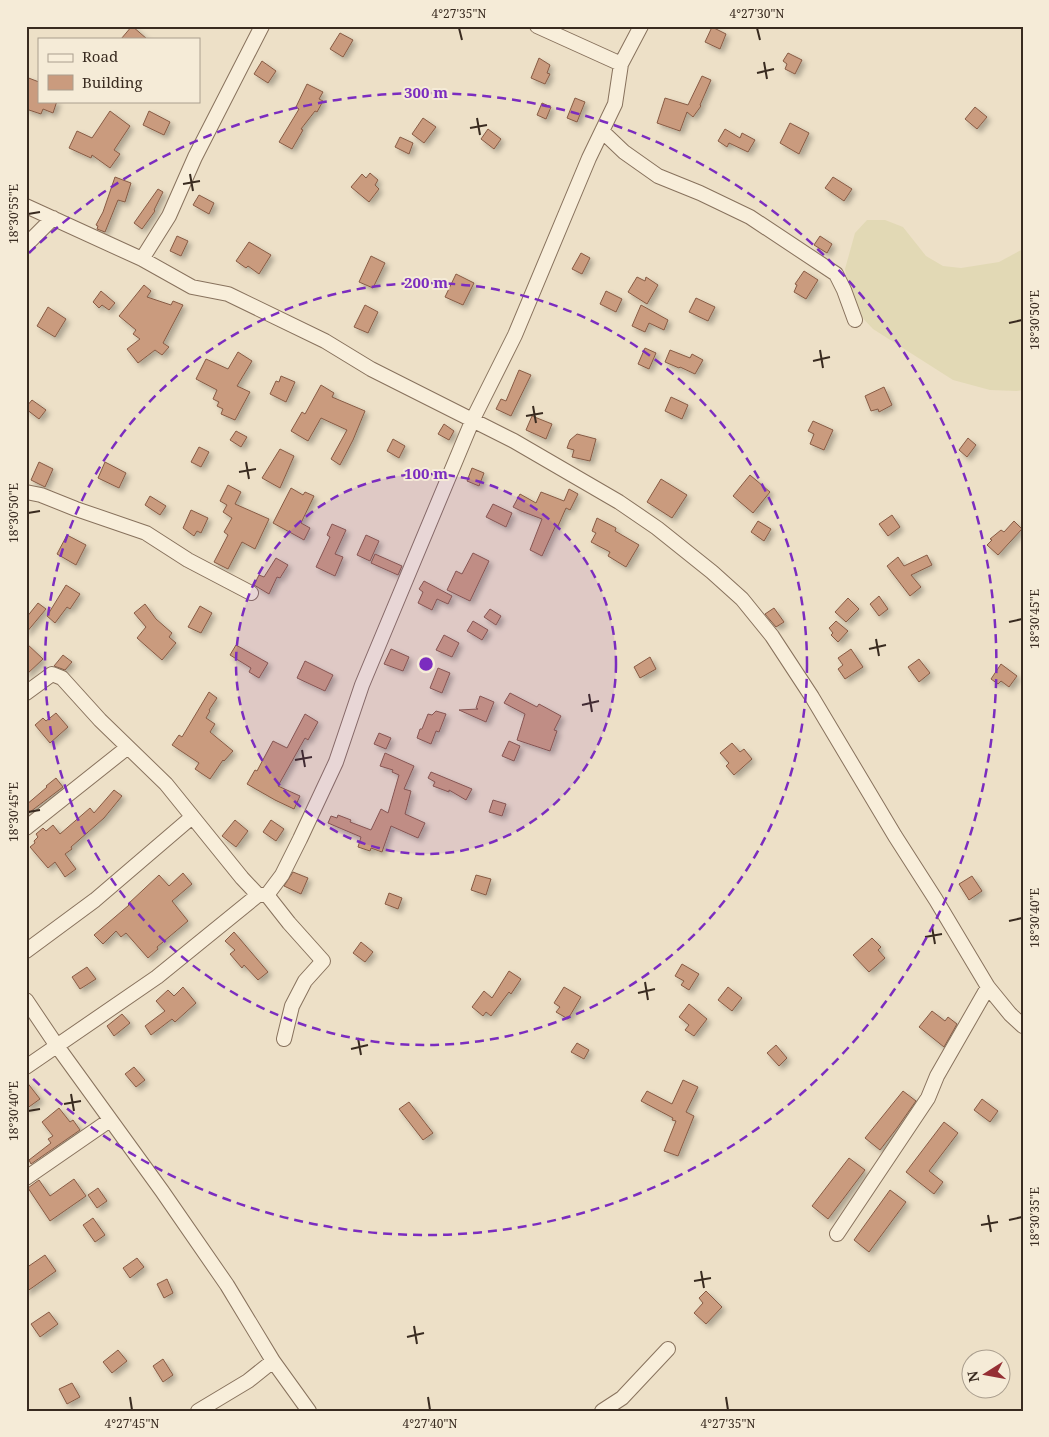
<svg xmlns="http://www.w3.org/2000/svg" width="1049" height="1437" font-family="'Noto Serif',serif">
  <style>
    .farmland { fill: #e2d9b5 }
    .building { fill: #ca9b7e; stroke: #875b44; filter: url(#shadow) }
    .lines { fill: none; stroke-linecap: round; stroke-linejoin: round }
    .minor-casing { stroke: #88725d; stroke-width: 16 }
    .minor { stroke: #f8eeda; stroke-width: 14 }
    .ticks { fill: none; stroke: #392b20; stroke-width: 2 }
    .ring { fill: none; stroke: #7b2cbf; stroke-width: 2.5; stroke-dasharray: 9 6 }
    .centre { fill: #7b2cbf; stroke: #f5ebd7; stroke-width: 2.5 }
    .ring-label { font-size: 15px; text-anchor: middle; font-weight: bold; fill: #7b2cbf; stroke: #f5ebd7; stroke-width: 4; stroke-linejoin: round; paint-order: stroke }
    .neatline { fill: none; stroke: #392b20; stroke-width: 2 }
    .ticks-label { font-size: 12px; text-anchor: middle; fill: #392b20 }
  </style>
  <defs>
    <filter id="shadow"><feDropShadow dx="3.5" dy="3.5" stdDeviation="2.5" flood-color="#0004"/></filter>
  </defs>
  <rect width="100%" height="100%" fill="#ede0c7"/>
  <!-- farmland -->
  <path class="farmland" d="M867,220H885L903,227L926,256L943,266L961,268L999,262L1023,249V390L1017,391L990,390L953,380L873,329L853,308L845,269L855,233Z"/>
  <!-- building -->
  <path class="building" d="M132,26L147,39H121Z
    M712,27L726,34L720,49L705,42Z
    M340,33L353,40L343,57L330,49Z
    M788,53L802,60L795,74L785,69L787,64L783,61Z
    M539,58L550,65L547,73L550,74L545,84L531,78Z
    M262,61L276,71L268,83L254,74Z
    M702,76L711,80L700,105L701,106L693,117L687,112L680,131L657,123L665,98L688,105Z
    M26,77L39,82V101H57L53,113L43,109L41,114L26,109Z
    M307,84L323,92L319,99L323,101L317,112L315,111L301,129L303,130L292,149L279,142L299,109L296,107Z
    M575,98L585,102L577,122L567,118Z
    M542,103L551,107L546,119L537,115Z
    M975,107L987,117L977,129L965,119Z
    M110,111L130,126L114,150L120,154L110,168L92,155L91,158L69,148L77,131L92,138Z
    M149,111L170,122L164,135L143,125Z
    M423,118L436,127L424,143L412,134Z
    M790,123L809,133L799,154L780,143Z
    M488,129L501,139L494,149L481,139Z
    M725,129L740,138L742,133L755,140L748,152L729,143L727,147L718,141Z
    M400,137L413,143L409,154L395,147Z
    M370,173L378,180L375,185L379,189L369,202L351,187L362,174L366,178Z
    M115,177L131,183L125,202L118,200L105,232L97,229L98,226L96,225L103,212Z
    M833,177L852,189L844,201L825,188Z
    M158,189L163,192L154,210L155,211L142,229L134,223Z
    M199,195L214,203L209,214L193,205Z
    M177,236L188,241L181,256L170,251Z
    M820,236L832,244L827,253L814,245Z
    M249,242L271,255L259,274L248,266L246,268L236,261Z
    M581,253L590,258L582,274L572,269Z
    M371,256L385,263L373,288L359,282Z
    M804,271L818,280L806,299L794,292L797,285L795,284Z
    M456,274L474,283L463,305L445,297Z
    M637,277L645,281L646,277L658,285L647,304L628,292Z
    M144,285L151,291L147,297L171,305L173,301L183,305L163,343L169,347L162,355L155,350L138,363L127,349L140,339L133,334L136,330L119,316Z
    M101,291L115,303L109,310L102,305L99,308L93,302Z
    M606,291L622,299L616,312L600,304Z
    M696,298L715,307L708,321L689,312Z
    M365,305L378,312L368,333L354,327Z
    M641,305L668,320L664,330L649,323L645,332L632,326Z
    M48,307L66,319L55,337L37,326Z
    M645,348L656,353L649,369L638,364Z
    M670,350L690,358L692,354L703,360L695,374L680,367L679,368L665,362Z
    M238,352L252,361L237,386L250,392L235,420L221,414L223,409L217,406L219,402L213,399L217,390L196,379L206,359L228,369Z
    M519,370L531,375L511,416L496,409L501,399L506,401Z
    M281,376L295,382L286,402L270,394L276,381L279,382Z
    M321,385L334,393L332,397L365,411L353,440L340,465L331,459L347,430L321,418L308,441L291,431L302,412L305,414Z
    M884,387L892,405L879,412L878,409L871,411L865,396Z
    M671,397L688,405L682,419L665,411Z
    M32,400L46,410L39,419L26,409V407Z
    M532,416L552,424L546,439L526,430Z
    M813,421L833,430L824,450L810,444L814,434L808,431Z
    M444,424L454,431L449,440L438,434Z
    M236,431L247,437L241,447L230,440Z
    M577,434L596,439L590,461L572,457L574,450L567,448L570,440Z
    M968,438L976,445L967,457L959,450Z
    M393,439L405,446L399,458L387,451Z
    M199,447L209,452L201,467L191,462Z
    M280,449L294,456L280,488L262,478Z
    M39,462L53,469L45,487L31,480Z
    M105,462L126,473L119,488L98,478Z
    M472,468L484,473L479,486L467,481Z
    M750,475L770,492L753,513L733,496Z
    M661,479L687,495L672,518L647,502Z
    M228,485L241,492L235,504L269,519L255,549L242,542L228,569L214,562L228,535L224,532L232,518L223,512L227,505L220,501Z
    M291,488L303,495L305,492L314,496L301,523L310,528L304,540L273,523Z
    M569,489L578,494L570,510L566,508L558,526L556,525L542,556L530,550L542,519L521,511L513,507L520,494L536,503L541,492L564,501Z
    M150,496L166,506L160,515L145,505Z
    M493,504L512,513L506,527L486,517Z
    M191,510L208,518L201,533L197,531L194,536L183,528Z
    M892,515L900,527L888,536L879,524Z
    M597,518L616,528L615,531L639,545L626,567L608,556L610,552L591,542L596,533L592,531Z
    M758,521L771,529L764,541L751,532Z
    M1014,521L1022,529L998,555L987,545L992,540L990,539L1001,530L1004,532Z
    M332,524L346,530L335,554L343,557L335,576L316,567L330,537L327,535Z
    M67,535L86,545L76,565L57,554Z
    M366,535L379,541L370,561L357,555Z
    M473,553L489,561L470,601L447,590L456,571L462,574Z
    M375,554L402,566L398,575L371,563Z
    M927,555L932,565L911,575L921,587L910,596L887,566L898,557L904,566Z
    M276,558L288,565L280,578L277,577L269,594L254,585L259,575L264,577Z
    M424,581L452,596L448,604L437,599L432,610L418,603L423,592L419,589Z
    M66,585L80,594L70,609L67,607L55,623L47,616Z
    M879,596L888,609L879,616L870,604Z
    M848,598L859,609L846,622L835,612Z
    M38,603L46,609L26,633V618Z
    M145,604L156,619L172,633L169,637L176,643L162,660L137,638L146,627L134,613Z
    M200,606L212,613L201,633L188,627Z
    M774,608L784,622L776,627L765,614Z
    M490,609L501,616L496,625L484,617Z
    M473,621L488,630L482,640L467,631Z
    M836,621L848,631L838,642L831,635L833,633L829,628Z
    M444,635L459,643L452,657L436,650Z
    M26,643L43,659L26,675Z
    M236,645L268,663L259,678L249,672L251,668L230,655Z
    M391,649L409,657L403,671L384,664Z
    M851,649L863,667L845,679L838,669L843,665L838,658Z
    M63,655L72,662L65,670L54,666Z
    M650,657L656,669L640,678L634,667Z
    M919,659L930,673L919,682L908,667Z
    M305,661L333,675L325,691L297,678Z
    M1001,664L1017,676L1009,687L1001,681L998,684L991,679Z
    M438,668L450,673L442,693L430,688Z
    M209,692L217,698L209,710L210,711L206,718L215,724L210,732L233,751L224,761L223,760L210,779L195,769L199,763L172,745L179,735L182,737Z
    M510,693L537,707L539,704L561,716L554,730L557,731L550,751L517,740L525,714L504,703Z
    M480,696L494,702L486,722L459,710L478,709L476,708Z
    M436,711L446,714L439,732L436,731L431,744L417,738L420,729H422L428,714L432,715Z
    M56,713L68,727L50,743L35,725L43,718L46,721Z
    M305,714L318,722L308,740L305,738L278,786L300,796L294,809L275,800L247,784L255,770L257,771L273,741L287,748Z
    M379,733L391,738L386,749L374,744Z
    M509,741L520,746L514,761L502,756Z
    M732,743L740,752L744,749L752,759L734,775L726,766L729,763L720,753Z
    M385,753L414,766L404,789L411,791L405,814L425,823L418,838L391,826L382,852L371,848L370,851L358,847L361,837L328,823L331,816L337,818L338,815L351,820L350,822L371,830L381,809L388,813L399,775L392,772L393,770L380,766Z
    M431,772L472,789L466,800L449,790V792L433,786L435,782L428,778Z
    M56,778L63,787L26,815V805L47,787L46,786Z
    M114,790L122,796L104,818L71,847L72,849L65,854L76,869L65,877L55,862L48,868L30,847L35,843L34,841L38,837L36,834L43,828L46,831L53,825L60,834L90,808L94,813Z
    M493,800L506,804L502,816L489,812Z
    M235,820L248,831L236,847L222,836Z
    M271,820L284,829L276,841L263,832Z
    M293,872L308,878L301,894L284,886Z
    M183,873L192,884L172,901L188,921L157,947L158,949L148,958L126,933L121,937L116,931L103,944L94,935L129,905L128,904L159,875L169,886Z
    M476,875L491,879L486,895L471,890Z
    M972,876L982,891L969,900L959,884Z
    M389,893L402,898L398,909L385,904Z
    M234,932L268,972L258,980L244,965L242,968L230,954L235,950L225,941Z
    M872,938L881,947L878,950L885,958L869,972L853,955Z
    M361,942L373,952L365,962L353,953Z
    M682,964L699,974L689,990L681,985L684,981L675,976Z
    M87,967L96,979L80,989L72,977Z
    M509,971L521,979L511,994L509,992L491,1016L486,1012L483,1016L472,1007L484,991L492,998Z
    M183,987L196,1003L175,1022L172,1019L151,1035L145,1026L165,1011L156,1001L168,990L174,996Z
    M564,987L581,997L568,1019L556,1012L560,1007L554,1003Z
    M728,987L742,998L732,1011L718,1000Z
    M689,1004L707,1019L694,1036L685,1030L689,1025L679,1017Z
    M932,1011L945,1021L948,1017L957,1024L944,1047L919,1027Z
    M122,1014L130,1023L114,1036L107,1026Z
    M577,1043L589,1050L584,1059L571,1052Z
    M776,1045L787,1058L779,1066L767,1053Z
    M134,1067L145,1080L136,1087L125,1074Z
    M683,1080L698,1087L686,1112L694,1116L678,1156L664,1151L676,1121L672,1120L673,1118L641,1101L647,1091L672,1104Z
    M26,1081L40,1099L26,1109Z
    M903,1091L916,1101L897,1128L880,1150L865,1138Z
    M982,1099L998,1111L990,1122L974,1110Z
    M409,1102L433,1133L423,1140L399,1109Z
    M59,1108L70,1122L73,1120L80,1130L31,1164L29,1160L51,1143L48,1139L53,1136L42,1122Z
    M944,1122L958,1133L929,1171L943,1182L934,1194L906,1172Z
    M849,1158L865,1170L828,1219L812,1206Z
    M74,1179L86,1196L50,1221L28,1188L39,1180L50,1196Z
    M98,1188L107,1201L97,1208L88,1195Z
    M890,1190L906,1202L869,1252L854,1240Z
    M93,1218L105,1235L95,1242L83,1225Z
    M45,1255L56,1271L26,1292V1268Z
    M137,1258L144,1267L130,1278L123,1268Z
    M167,1279L173,1293L164,1298L157,1284Z
    M706,1291L722,1307L706,1324L694,1313L703,1303L699,1298Z
    M49,1312L58,1324L40,1337L31,1324Z
    M118,1350L127,1361L112,1373L103,1362Z
    M163,1359L173,1375L163,1382L153,1366Z
    M72,1383L80,1397L67,1404L59,1389Z"/>
  <g class="lines">
    <defs>
      <path id="minor" d="M537,26L621,64
        M603,132L624,152L658,176L700,193L750,217L836,274L844,290L855,320
        M26,206L142,259L192,287L228,294L325,341L371,369L514,441L619,502L657,528L712,572L742,599L772,636L812,697L895,836L936,900L988,987L1010,1014L1023,1026
        M26,245L53,218
        M142,259L169,216L195,157L262,26
        M26,492L41,495L76,509L146,533L188,560L251,593
        M26,693L52,674L62,678L100,720L166,784L242,878L258,895
        M26,828L128,747
        M267,895L289,923L323,961L305,981L292,1006L284,1039
        M26,951L95,900L192,817
        M26,1000L57,1046L162,1191L227,1285L273,1361L309,1411
        M26,1067L157,977L258,895H267L282,875L300,839L336,762L362,685L473,419L515,335L589,158L615,104L621,64L641,26
        M26,1178L110,1120
        M837,1234L928,1098L937,1076L988,987
        M198,1411L248,1381L273,1361
        M602,1411L622,1398L668,1349"/>
    </defs>
    <!-- minor casing -->
    <use href="#minor" class="minor-casing"/>
    <!-- minor -->
    <use href="#minor" class="minor"/>
  </g>
  <!-- ticks -->
  <path class="ticks" d="M459,28L462,40M757,28L760,40M764,62L767,79M757,73L774,69M477,118L480,135M470,128L487,125M190,174L193,191M183,184L200,181M28,214L40,212M1009,323L1022,320M820,350L823,368M813,361L830,357M533,406L536,423M526,416L543,413M246,462L249,479M239,472L256,469M28,513L40,511M1009,622L1022,619M876,639L879,656M869,649L886,645M589,694L592,712M582,705L599,701M302,750L305,767M295,760L312,757M28,812L40,810M1009,921L1022,918M932,927L935,944M925,937L942,934M645,982L648,1000M638,993L655,989M358,1038L361,1055M351,1049L368,1045M71,1094L74,1111M64,1104L81,1101M28,1111L40,1109M988,1215L991,1232M1009,1220L1022,1217M981,1225L998,1222M701,1271L704,1288M694,1281L711,1278M414,1326L417,1344M407,1337L424,1333M130,1397L132,1410M428,1397L430,1410M726,1397L728,1410"/>
  <!-- distance rings -->
  <circle cx="426" cy="664" r="190" fill="#7b2cbf" fill-opacity=".12"/>
  <g class="ring">
    <circle cx="426" cy="664" r="190"/>
    <circle cx="426" cy="664" r="381"/>
    <path d="M29 253A571 571 0 1 1 29 1075"/>
  </g>
  <circle cx="426" cy="664" r="8" class="centre"/>
  <g class="ring-label">
    <text x="426" y="98">300 m</text>
    <text x="426" y="288">200 m</text>
    <text x="426" y="479">100 m</text>
  </g>
  <!-- border -->
  <rect width="1049" height="1437" fill="none" stroke="#f5ebd7" stroke-width="55"/>
  <!-- legend -->
  <rect x="38" y="38" width="162" height="65" fill="#f5ebd7" stroke="#aa9e8e"/>
  <rect x="48" y="54" width="25" height="8" fill="#f8eeda" stroke="#aa9e8e"/>
  <text x="82" y="62" font-size="15" fill="#392b20">Road</text>
  <rect x="48" y="75" width="25" height="15" fill="#ca9b7e" stroke="#aa9e8e"/>
  <text x="82" y="88" font-size="15" fill="#392b20">Building</text>
  <!-- north arrow -->
  <g transform="translate(986 1374) rotate(259)"><circle r="24" fill="#f5ebd7" stroke="#aa9e8e"/>
  <path d="M0-4L9 19L0 12L-9 19Z" fill="#952f34"/>
  <text y="-8" font-size="14" font-weight="bold" text-anchor="middle" fill="#392b20">N</text>
  </g>
  <rect x="28" y="28" width="994" height="1382" class="neatline"/>
  <g class="ticks-label">
    <text x="459" y="18">4°27'35"N</text>
    <text x="757" y="18">4°27'30"N</text>
    <text transform="translate(14 214) rotate(-90)" y="4">18°30'55"E</text>
    <text transform="translate(1035 320) rotate(-90)" y="4">18°30'50"E</text>
    <text transform="translate(14 513) rotate(-90)" y="4">18°30'50"E</text>
    <text transform="translate(1035 619) rotate(-90)" y="4">18°30'45"E</text>
    <text transform="translate(14 812) rotate(-90)" y="4">18°30'45"E</text>
    <text transform="translate(1035 918) rotate(-90)" y="4">18°30'40"E</text>
    <text transform="translate(14 1111) rotate(-90)" y="4">18°30'40"E</text>
    <text transform="translate(1035 1217) rotate(-90)" y="4">18°30'35"E</text>
    <text x="132" y="1428">4°27'45"N</text>
    <text x="430" y="1428">4°27'40"N</text>
    <text x="728" y="1428">4°27'35"N</text>
  </g>
</svg>
